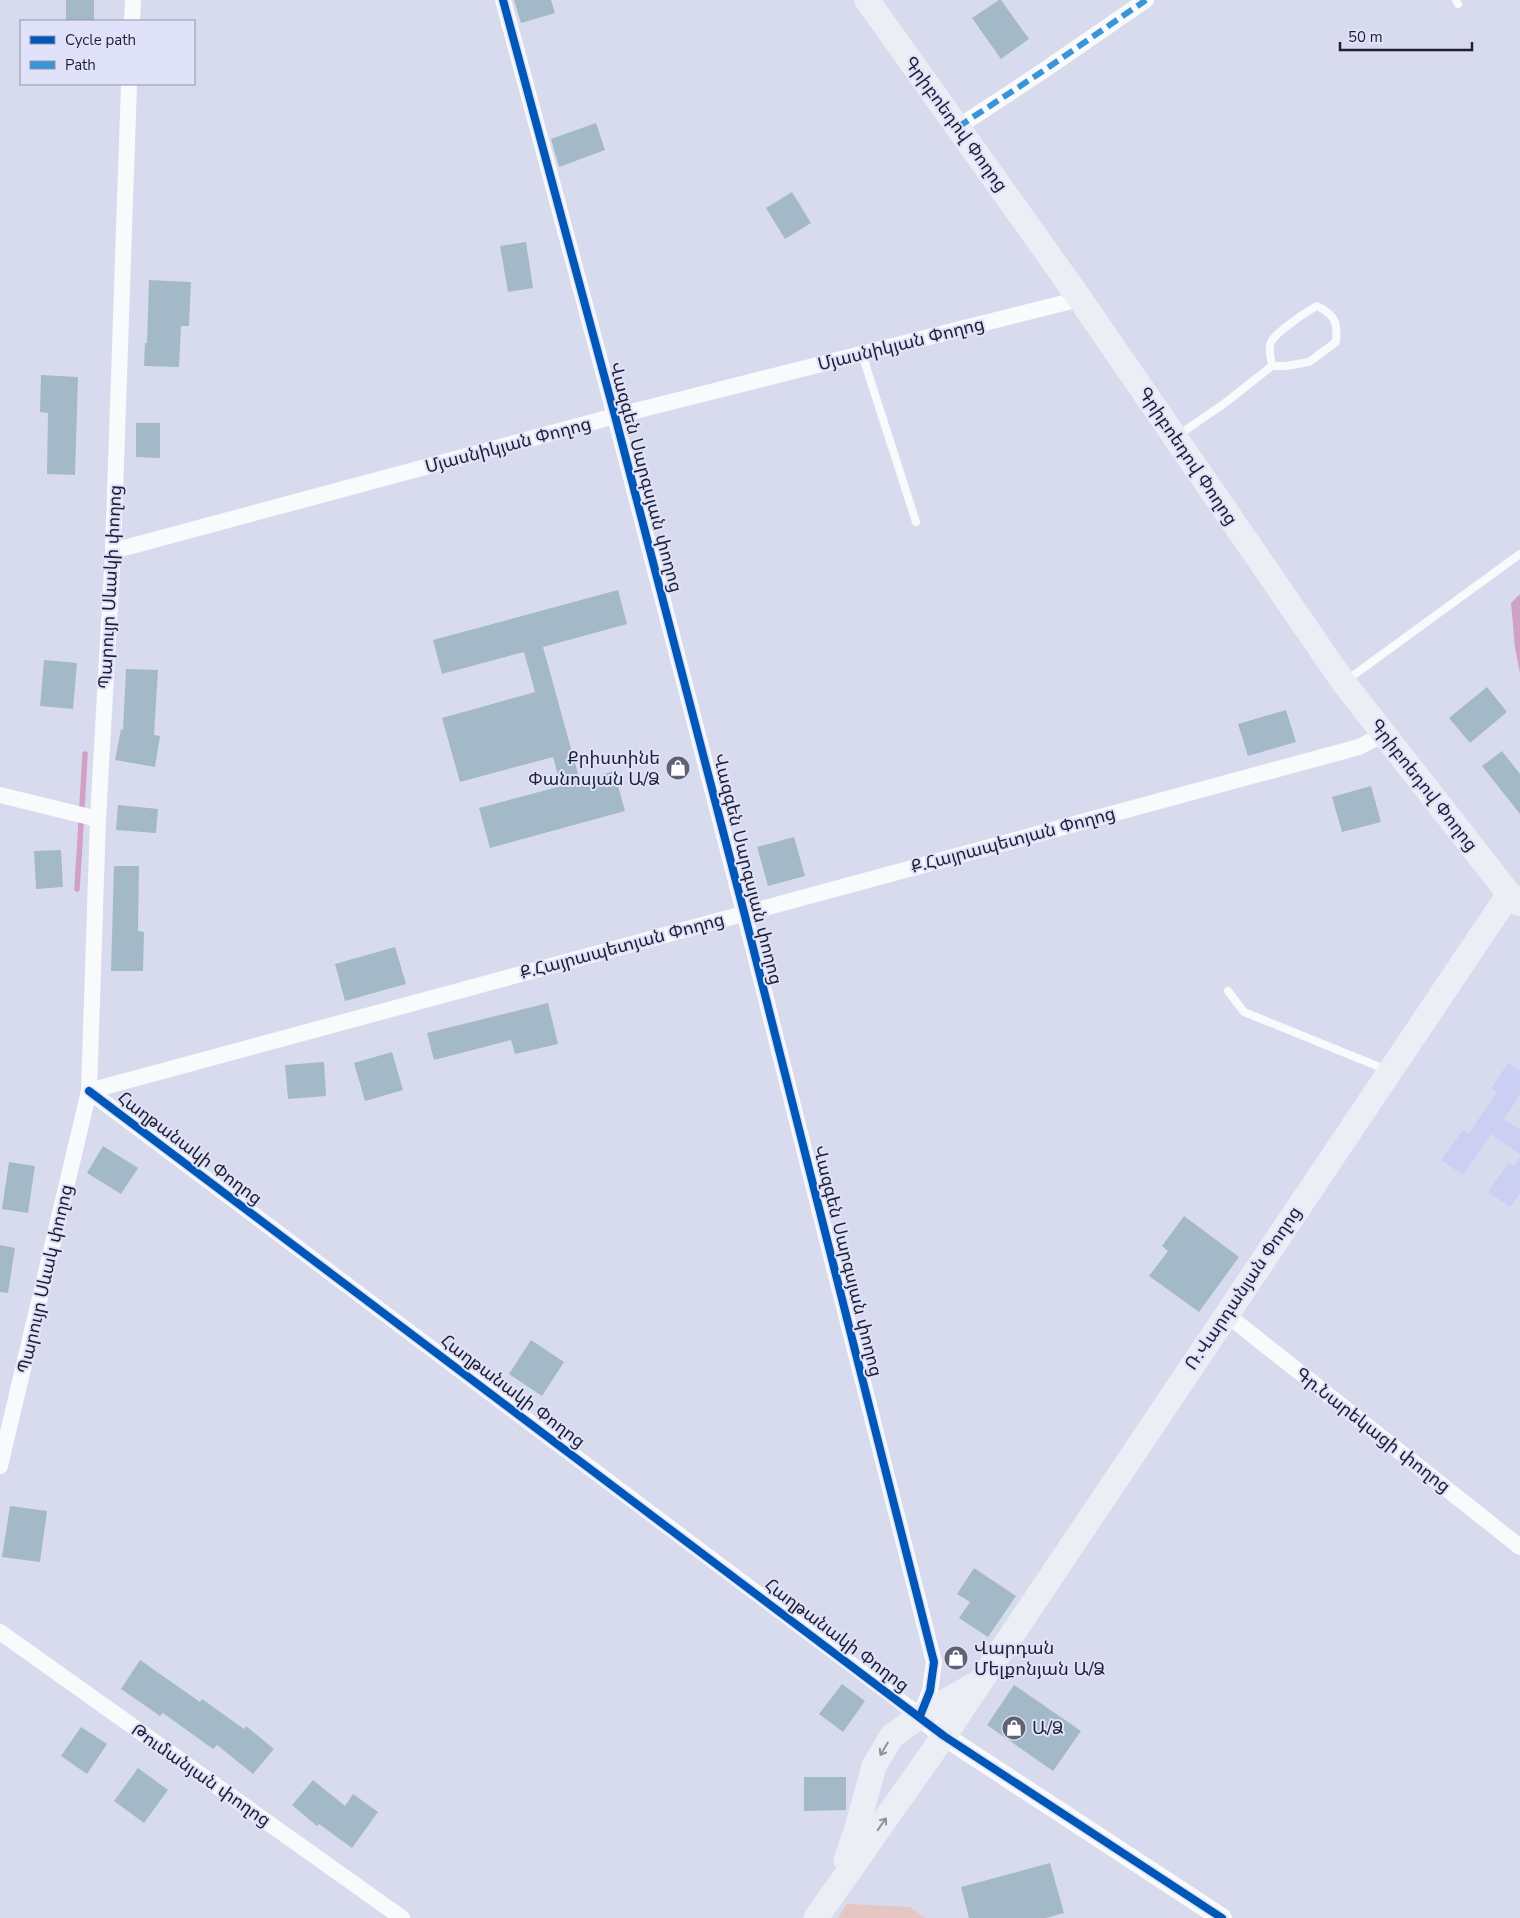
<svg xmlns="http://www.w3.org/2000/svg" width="1520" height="1918" font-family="'Nunito Sans','Noto Sans Armenian',sans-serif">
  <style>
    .built { fill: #cbcff4 }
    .green { fill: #e5c6c3 }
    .water { fill: #d0a0c5 }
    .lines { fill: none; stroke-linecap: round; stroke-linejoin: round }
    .stream { stroke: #d0a0c5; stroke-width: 5.5 }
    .building { fill: #a4b9c7 }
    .service { stroke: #f9fafc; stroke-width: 8 }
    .minor { stroke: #f9fafc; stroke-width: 16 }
    .tertiary { stroke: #f9fafc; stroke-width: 20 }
    .primary { stroke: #eceef6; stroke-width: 25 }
    .quiet { stroke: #3a94d8; stroke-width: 6; stroke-dasharray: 12 6; stroke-linecap: butt }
    .cycleway-casing { stroke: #dfe2f9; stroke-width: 11 }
    .cycleway { stroke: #0057b8; stroke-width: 8 }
    .oneway { stroke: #8f919f }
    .labels { text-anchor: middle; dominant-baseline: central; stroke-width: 4; stroke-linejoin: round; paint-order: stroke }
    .street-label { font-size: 18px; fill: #1e1f34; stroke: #dfe2f9 }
    .poi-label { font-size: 18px; fill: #1e1f34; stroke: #dfe2f9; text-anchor: start }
  </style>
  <rect width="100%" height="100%" fill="#d8dbee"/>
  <!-- built -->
  <path class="built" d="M1508,1063L1520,1071V1095L1504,1119L1520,1130V1154L1491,1134L1463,1175L1441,1160L1463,1130L1469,1133L1497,1092L1491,1088Z
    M1520,1157V1193L1510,1207L1488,1192L1508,1163L1514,1166Z"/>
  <!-- green -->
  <path class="green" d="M847,1904L910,1907L925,1918H838Z"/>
  <!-- water -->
  <path class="water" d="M1520,594V673L1515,648L1511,603Z"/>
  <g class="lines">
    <!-- stream -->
    <path class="stream" d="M82,807L85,754
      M77,889L81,824"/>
  </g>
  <!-- building -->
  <path class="building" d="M66,0H94V20H66Z
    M514,0H551L555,13L521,23Z
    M999,0H1001L1029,39L1001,59L972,18Z
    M596,123L605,150L559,167L551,139Z
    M792,192L811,223L785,239L766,208Z
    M526,242L533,288L508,292L500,246Z
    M149,280L191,282L189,326H181L179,367L144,366L145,343H147Z
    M41,375L78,377L75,475L47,474L48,413L40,412Z
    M136,423H160V458L136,457Z
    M618,590L627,624L543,647L580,781L614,771L625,811L490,848L479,808L561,786L553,757L460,782L442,718L535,692L524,652L442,674L433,640Z
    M44,660L77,663L73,709L40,706Z
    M126,669L158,670L154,735L160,736L155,767L115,760L121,729L123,730Z
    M1487,687L1507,712L1470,743L1449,718Z
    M1286,710L1296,742L1248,756L1238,724Z
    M1502,751L1520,774V814L1482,766Z
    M1371,786L1381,822L1342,832L1332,797Z
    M118,805L158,809L156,833L116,830Z
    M794,837L805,876L768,886L757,847Z
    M61,850L63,887L36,889L34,851Z
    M114,866H139L138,931L144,932L143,971H111Z
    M395,947L406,984L345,1001L335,964Z
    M548,1003L558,1044L515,1054L511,1040L434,1060L427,1033Z
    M392,1052L403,1090L365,1101L354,1063Z
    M324,1062L326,1096L288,1099L285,1065Z
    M103,1146L138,1168L121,1194L87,1173Z
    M9,1162L35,1166L28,1213L2,1209Z
    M1184,1216L1239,1257L1199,1312L1149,1276L1168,1251L1162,1246Z
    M0,1245L15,1248L8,1293L0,1292Z
    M531,1340L564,1362L542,1396L509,1374Z
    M10,1506L47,1511L40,1562L2,1557Z
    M974,1568L1016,1596L988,1637L959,1618L970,1602L957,1594Z
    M140,1660L200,1702L202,1699L244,1729L246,1726L274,1749L253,1774L217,1745L213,1749L163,1713L160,1716L121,1689Z
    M842,1684L865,1701L843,1732L819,1714Z
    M1014,1685L1081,1731L1053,1771L987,1725Z
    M81,1727L107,1744L87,1774L61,1756Z
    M138,1768L168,1790L144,1823L114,1801Z
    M804,1777H846V1810L804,1811Z
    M313,1780L345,1806L353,1794L378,1812L352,1848L319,1824L317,1826L292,1805Z
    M1050,1863L1064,1913L1046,1918H969L961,1887Z"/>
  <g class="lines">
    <!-- service -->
    <path class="service" d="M1456,0L1458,4
      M862,354L916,522
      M1177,436L1225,403L1272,366H1286L1309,362L1336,342C1338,322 1335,315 1317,306C1307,311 1275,333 1271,342C1268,350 1271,358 1272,366
      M1347,680L1520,554
      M1228,991L1244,1012L1387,1070"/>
    <!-- minor -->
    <path class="minor" d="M132,21L133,0
      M958,127L1043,71L1146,0
      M113,551L615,416L1080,299
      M0,795L98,819
      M89,1091L920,1716L930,1691L934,1662L744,912L615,416L503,0
      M89,1091L1359,747L1384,734
      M1226,1314L1520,1547
      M0,1466L89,1091L98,819L113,551L129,84
      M0,1632L402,1918"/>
    <!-- tertiary -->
    <path class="tertiary" d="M920,1716L944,1736L1222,1918"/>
    <!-- primary -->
    <path class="primary" d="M867,0L1080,299L1344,683L1509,894L1520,904
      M846,1860L857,1828L874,1766L892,1736L920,1716L974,1685
      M816,1918L944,1736L1509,894"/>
    <!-- quiet -->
    <path class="quiet" d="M958,127L1043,71L1146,0"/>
    <defs>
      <path id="cycleway" d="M503,0L615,416L744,912L934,1662L930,1691L920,1716
        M89,1091L944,1736L1222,1918"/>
    </defs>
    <!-- cycleway casing -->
    <use href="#cycleway" class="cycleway-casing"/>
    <!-- cycleway -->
    <use href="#cycleway" class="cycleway"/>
  </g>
  <!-- one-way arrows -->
  <defs><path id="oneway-shaft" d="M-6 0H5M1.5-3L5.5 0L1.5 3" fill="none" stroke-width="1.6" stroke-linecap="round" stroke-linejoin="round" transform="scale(1.25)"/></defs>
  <g class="oneway">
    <use href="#oneway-shaft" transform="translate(884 1749) rotate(121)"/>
    <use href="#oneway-shaft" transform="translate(882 1824) rotate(-55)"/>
  </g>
  <!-- icons -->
  <defs>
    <symbol id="shop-disc" viewBox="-11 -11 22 22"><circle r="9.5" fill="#5f6175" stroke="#dfe2f9"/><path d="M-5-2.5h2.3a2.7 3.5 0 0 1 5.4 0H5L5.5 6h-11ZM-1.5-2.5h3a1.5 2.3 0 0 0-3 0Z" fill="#fff"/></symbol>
  </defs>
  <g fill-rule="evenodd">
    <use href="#shop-disc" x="664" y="754" width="28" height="28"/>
    <use href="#shop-disc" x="942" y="1644" width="28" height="28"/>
    <use href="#shop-disc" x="1000" y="1714" width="28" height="28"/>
  </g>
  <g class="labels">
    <!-- street labels -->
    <g class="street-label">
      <text transform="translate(956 124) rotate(54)">Գրիբոեդով Փողոց</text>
      <text transform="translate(901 344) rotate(-14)">Մյասնիկյան Փողոց</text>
      <text transform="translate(508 445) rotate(-15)">Մյասնիկյան Փողոց</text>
      <text transform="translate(1188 456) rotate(56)">Գրիբոեդով Փողոց</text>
      <text transform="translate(646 477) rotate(75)">Վազգեն Սարգսյան փողոց</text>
      <text transform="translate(110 587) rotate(-87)">Պարույր Սևակի փողոց</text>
      <text transform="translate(1424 785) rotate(52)">Գրիբոեդով Փողոց</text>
      <text transform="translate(1013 840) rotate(-15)">Ք.Հայրապետյան Փողոց</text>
      <text transform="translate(748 869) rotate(76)">Վազգեն Սարգսյան փողոց</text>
      <text transform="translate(622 946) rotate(-15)">Ք.Հայրապետյան Փողոց</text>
      <text transform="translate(190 1148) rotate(37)">Հաղթանակի Փողոց</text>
      <text transform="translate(848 1261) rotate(76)">Վազգեն Սարգսյան փողոց</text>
      <text transform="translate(45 1279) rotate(-77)">Պարույր Սևակ փողոց</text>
      <text transform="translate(1243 1288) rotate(-56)">Ռ.Վարդանյան Փողոց</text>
      <text transform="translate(513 1391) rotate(37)">Հաղթանակի Փողոց</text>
      <text transform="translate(1373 1430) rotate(38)">Գր.Նարեկացի փողոց</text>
      <text transform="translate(837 1635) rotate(37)">Հաղթանակի Փողոց</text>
      <text transform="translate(201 1775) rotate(35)">Թումանյան փողոց</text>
    </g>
    <!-- poi labels -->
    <g class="poi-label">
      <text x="660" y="758" text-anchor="end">Քրիստինե<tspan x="660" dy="21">Փանոսյան Ա/Ձ</tspan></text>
      <text x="974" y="1648">Վարդան<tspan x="974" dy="21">Մելքոնյան Ա/Ձ</tspan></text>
      <text x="1032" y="1728">Ա/Ձ</text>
    </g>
  </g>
  <!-- legend -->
  <rect x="20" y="20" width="175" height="65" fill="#dfe2f9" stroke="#9294aa"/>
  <rect x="30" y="36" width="25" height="8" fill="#0057b8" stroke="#9294aa"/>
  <text x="65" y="45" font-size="15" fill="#1e1f34">Cycle path</text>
  <rect x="30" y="61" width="25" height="8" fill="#3a94d8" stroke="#9294aa"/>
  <text x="65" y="70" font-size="15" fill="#1e1f34">Path</text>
  <!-- scale -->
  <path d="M1340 42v8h132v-8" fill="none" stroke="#1e1f34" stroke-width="2.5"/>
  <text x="1348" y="42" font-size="15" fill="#1e1f34" stroke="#dfe2f9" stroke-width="4" paint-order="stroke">50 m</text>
</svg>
